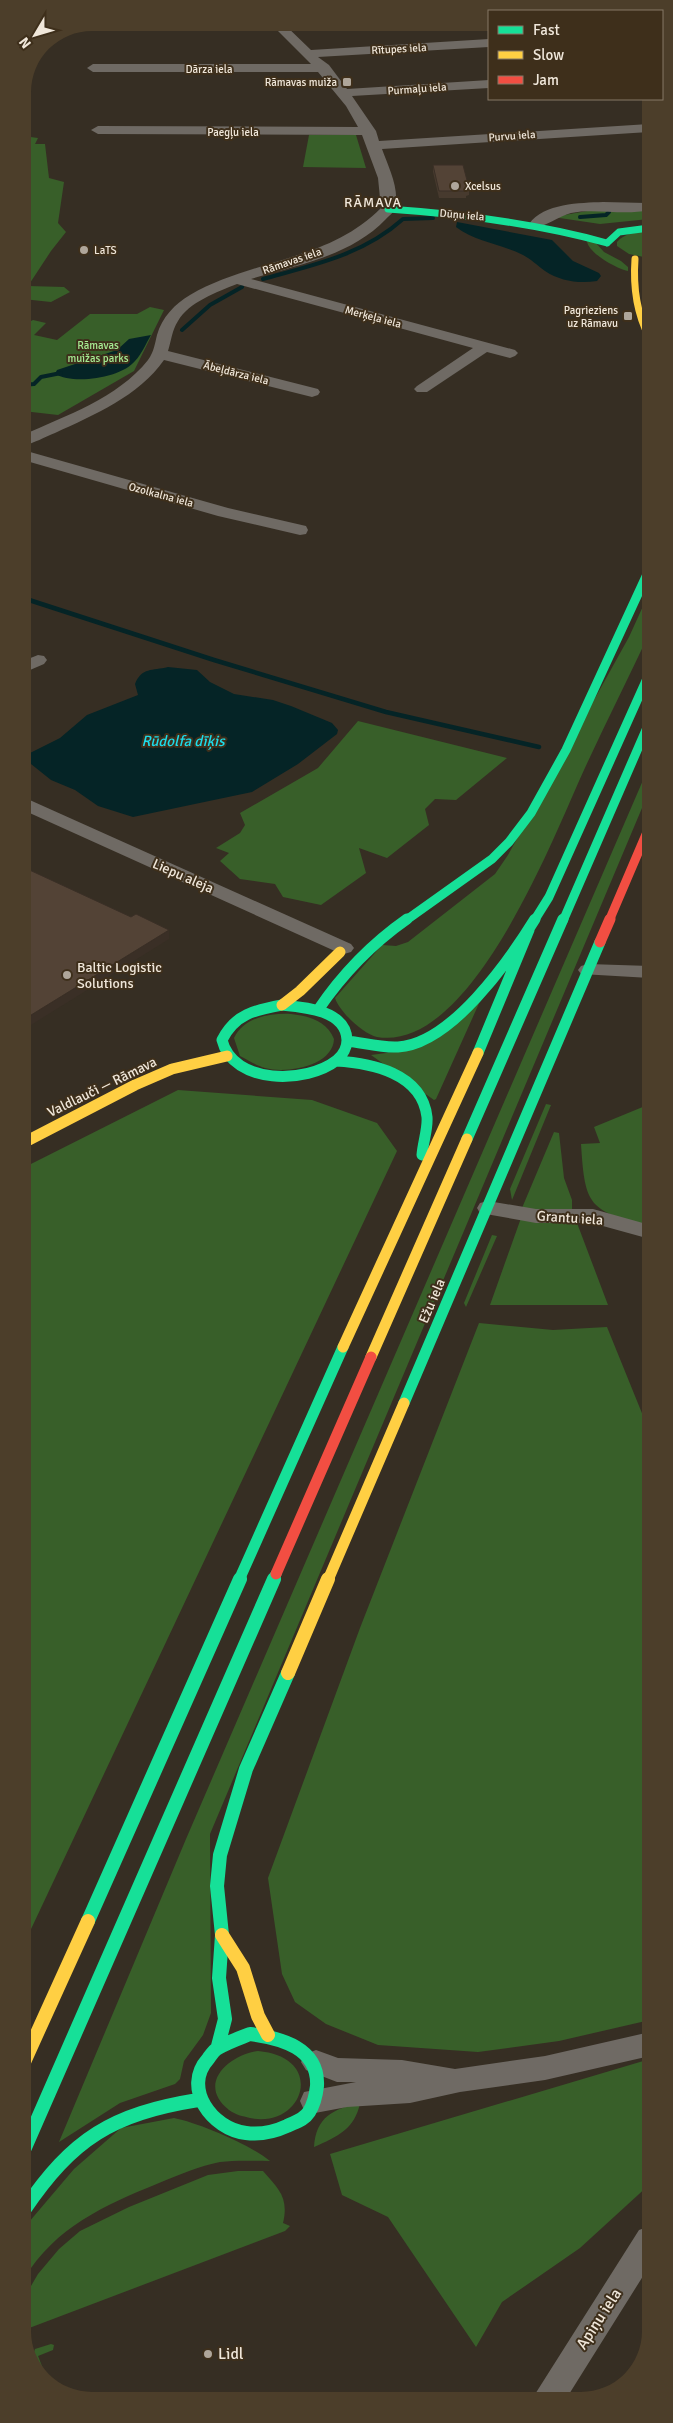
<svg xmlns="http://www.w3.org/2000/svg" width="673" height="2423" font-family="Signika,sans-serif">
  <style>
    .green { fill: #385f29 }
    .water { fill: #052426 }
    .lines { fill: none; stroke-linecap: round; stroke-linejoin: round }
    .stream-far1 { stroke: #052426; stroke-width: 4 }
    .stream { stroke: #052426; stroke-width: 4.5 }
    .street { fill: #6f6a64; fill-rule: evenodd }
    .fast-far3 { stroke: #16e098; stroke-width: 7 }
    .fast-far2 { stroke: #16e098; stroke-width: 9 }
    .fast-far1 { stroke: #16e098; stroke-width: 11 }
    .fast { stroke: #16e098; stroke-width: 14 }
    .slow-far2 { stroke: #ffcf43; stroke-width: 7 }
    .slow-far1 { stroke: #ffcf43; stroke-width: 11 }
    .slow { stroke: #ffcf43; stroke-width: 14 }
    .jam-far1 { stroke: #f24e42; stroke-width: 9 }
    .jam { stroke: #f24e42; stroke-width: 11 }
    .wall { fill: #473a2e }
    .shaded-wall { fill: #3a2f26 }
    .building { fill: #534336; stroke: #3a2f26 }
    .poi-dot { fill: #afa69a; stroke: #3e2f1b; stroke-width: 2 }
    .labels { text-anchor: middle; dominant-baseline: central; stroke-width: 4; stroke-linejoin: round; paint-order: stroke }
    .far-street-label { font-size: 11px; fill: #f0e7da; stroke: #3e2f1b }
    .far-poi-label { font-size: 11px; fill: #f0e7da; stroke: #3e2f1b; text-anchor: end }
    .far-park-label { font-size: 11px; fill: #a6eb93; stroke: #3e2f1b }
    .far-quarter-label { font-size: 14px; letter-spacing: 1px; fill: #f0e7da; stroke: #3e2f1b }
    .street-label { font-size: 14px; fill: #f0e7da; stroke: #3e2f1b }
    .poi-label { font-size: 14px; fill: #f0e7da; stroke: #3e2f1b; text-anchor: start }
    .water-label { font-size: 15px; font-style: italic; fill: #1ddcea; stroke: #3e2f1b }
    .near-street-label { font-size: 16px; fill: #f0e7da; stroke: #3e2f1b }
    .near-poi-label { font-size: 16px; fill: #f0e7da; stroke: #3e2f1b; text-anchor: start }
  </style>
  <rect width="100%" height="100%" fill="#362e23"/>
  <!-- green -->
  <path class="green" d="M309,135H356L366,168L303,167Z
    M23,136L38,138L35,144H45L49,178L64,182L58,223L66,232L51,251L28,286L64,287L70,292L51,302L23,299Z
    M649,210V219L600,224L553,217L587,211Z
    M649,231V258L629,254L617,246V242C624,233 638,232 649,231Z
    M587,241L595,242L604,252L621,261L628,267V271C617,269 588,253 587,241Z
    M150,307L164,310L134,371L58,415L23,411V325L33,320L46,323L34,335L57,340L90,314H137Z
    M649,593V634C628,679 605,724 584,770C553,838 471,1053 377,1037C363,1034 339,1011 335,998L382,945L396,946L408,942L495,874L508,855L629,637Z
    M358,721L507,758L456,800L435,799L425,809L429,825L387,858L359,848L366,873L321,905L283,897L275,884L240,879L220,861L229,853L216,848L240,833L245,825L240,813L318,768Z
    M650,764V789L210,1834L211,2013L203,2035L184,2061L180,2079L175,2084L120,2103L59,2142L186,1839Z
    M481,999L436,1099L434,1100L371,1055L401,1051Z
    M291,1014C309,1016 327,1021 334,1039C333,1066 287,1074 265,1068C257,1066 248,1060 240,1056L234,1038C244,1017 270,1013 291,1014Z
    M178,1090L312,1100L377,1123L397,1151L24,1944L23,1168Z
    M546,1104L551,1105L512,1200L510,1189Z
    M650,1104V1228C589,1209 585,1208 581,1144L600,1143L594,1127Z
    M554,1132L559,1133L564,1178L572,1200V1214L522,1208Z
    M521,1218L577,1223L608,1305H490Z
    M492,1235L497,1236L466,1307L464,1303Z
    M479,1323L553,1330L607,1327L650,1433V2020L559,2041L478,2052L378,2045L326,2024L295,2002L282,1974L268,1878L360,1628Z
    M258,2051C327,2057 304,2129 250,2118C242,2116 236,2115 229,2110C196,2084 229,2055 258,2051Z
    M650,2059V2184L580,2248L502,2302L476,2347L388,2217L342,2195L330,2154Z
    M360,2103C355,2129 337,2137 314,2147C316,2117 333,2109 360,2103Z
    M174,2118C199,2123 251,2145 270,2161C254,2161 236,2160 220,2162C200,2166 178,2175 159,2183C105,2205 55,2227 24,2279V2232L29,2222L74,2169L121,2128Z
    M238,2171H263C279,2189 289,2198 283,2223L290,2226L285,2231L24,2330V2298L38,2274L59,2249L80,2231L129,2207L208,2175Z
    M51,2344L54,2345L53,2350L38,2356L44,2371L40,2373L32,2358L35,2349Z"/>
  <!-- water -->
  <path class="water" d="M457,222L552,240L573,261L599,273L601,276L597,281C579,284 560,281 545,271C538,266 531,259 523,255C501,244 476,242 456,227Z
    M151,335C146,343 142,354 135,361C121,378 74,385 55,374L57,370L117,350L129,339Z
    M168,667L197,670L210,682L234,694L273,700L291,706L332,723L338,730L337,734L298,764L252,792L133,817L98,806L75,790L51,780L26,760L30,753L60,738L87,715L138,695L135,684C142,667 152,671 168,667Z"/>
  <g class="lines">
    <!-- stream-far1 -->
    <path class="stream-far1" d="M580,217L606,215L609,212
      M263,279C313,265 363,255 403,219L433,218
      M182,330L210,305L242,287
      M23,385L34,384L41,377L61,373"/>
    <!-- stream -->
    <path class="stream" d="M23,598L214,660L386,712L539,747"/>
    <!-- street -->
    <path class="street" d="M270,23H283L311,50L489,39V47L318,57L329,65L347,89L489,80V88L352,96L376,131L379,141L649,124V132L382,149C388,166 400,189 395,208C394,212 389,216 386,219C351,256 297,265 251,279L515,350L518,353L515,356L510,358L487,352L427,392H417L414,389L417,386L473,348L237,284C217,292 189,302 178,321C172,330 171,342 168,351L318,389L320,392L318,395L312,397L164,360C139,396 94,415 55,433C45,437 34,443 23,446V435C65,416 118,398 148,360C154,352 155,343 157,335C162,317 175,304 190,295C252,259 329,261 381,208L378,178L362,135L98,134L91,130L98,126L358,127L346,106L318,72H93L87,68L93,64H311Z
      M603,202L646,203L649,204V210C624,216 596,208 571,213C558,216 542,230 531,227L529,224C544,203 580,203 603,202Z
      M23,450L228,508L306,526L308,530L306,534L300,535L218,516L23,460Z
      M38,655L44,656L47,660L44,664L23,673V661Z
      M23,797L351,944L354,948L351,952L344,954L337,952L23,810Z
      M588,964L650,966V978L581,974L578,970L581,966Z
      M488,1201L536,1209H593L650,1225V1239L592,1223H536L480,1213L477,1208L480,1203Z
      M650,2032V2056L545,2080L460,2092L410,2103L347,2107L315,2113L304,2110L300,2101L304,2092L356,2082H337L306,2070L301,2062L306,2054L316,2050L338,2058L402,2060L455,2069L545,2056Z
      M650,2226V2265L566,2399H532L639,2230Z"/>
    <!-- fast-far3 -->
    <path class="fast-far3" d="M388,209C462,214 535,223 607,243
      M607,243L619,232L649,228"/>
    <!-- fast-far2 -->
    <path class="fast-far2" d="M405,921L492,859L509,842L531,813L566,750L649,570
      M534,921L549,897L649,674
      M563,921L649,723"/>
    <!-- fast-far1 -->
    <path class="fast-far1" d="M282,1005C304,1007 346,1010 347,1040C347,1047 343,1055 337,1060C307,1084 233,1085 222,1040C235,1014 255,1010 282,1005Z
      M318,1010C343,973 370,945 407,919
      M348,1041C364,1043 382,1048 398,1047C451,1044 509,961 535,919
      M478,1053L529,930
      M336,1061C371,1063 422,1073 427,1117C428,1129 423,1142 422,1155
      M467,1139L563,919
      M404,1403L600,942
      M239,1580L343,1347
      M273,1580L276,1574"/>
    <!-- fast -->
    <path class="fast" d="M88,1921L240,1579
      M250,2034C281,2038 319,2048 317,2086C316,2095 314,2104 309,2112C304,2120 295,2122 287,2126C274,2132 261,2135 246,2133C212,2129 182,2088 208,2059C211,2055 214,2050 218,2048C228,2042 240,2038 250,2034Z
      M218,2046L225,2019L219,1978L222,1935L217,1886L220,1855L246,1769L288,1673
      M24,2150L274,1579
      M24,2210C73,2138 112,2114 198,2100"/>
    <!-- slow-far2 -->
    <path class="slow-far2" d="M635,259C633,287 636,312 649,337"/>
    <!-- slow-far1 -->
    <path class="slow-far1" d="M282,1005L300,991L340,952
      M23,1143L135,1085L172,1069L227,1056
      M343,1347L478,1053
      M371,1357L467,1139
      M328,1580L404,1403"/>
    <!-- slow -->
    <path class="slow" d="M288,1673L328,1579
      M222,1935L243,1968L258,2016L268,2035
      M24,2062L88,1921"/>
    <!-- jam-far1 -->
    <path class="jam-far1" d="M609,921L650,825"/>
    <!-- jam -->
    <path class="jam" d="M600,942L610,919
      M276,1574L371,1357"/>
  </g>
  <!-- wall -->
  <path class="wall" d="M433,165L469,188V195L466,196V198H439L433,172Z"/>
  <!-- shaded-wall -->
  <path class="shaded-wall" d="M169,930V939L23,1030V1020Z"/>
  <!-- building -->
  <path class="building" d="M433,165H463L469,188H466V191H439Z
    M23,867L131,917L136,914L169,930L23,1020Z"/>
  <!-- markers -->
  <g class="poi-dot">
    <rect x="342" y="77" width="10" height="10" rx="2.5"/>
    <circle cx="455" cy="186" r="5"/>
    <circle cx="84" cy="250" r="5"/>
    <rect x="623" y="311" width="10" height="10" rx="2.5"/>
    <circle cx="67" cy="975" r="5"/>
    <circle cx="208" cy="2354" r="5"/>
  </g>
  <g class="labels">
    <!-- far-street labels -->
    <g class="far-street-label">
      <text transform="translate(399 49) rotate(-3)">Rītupes iela</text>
      <text x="209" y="69">Dārza iela</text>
      <text transform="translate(417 89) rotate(-4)">Purmaļu iela</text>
      <text x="233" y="132">Paegļu iela</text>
      <text transform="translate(512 136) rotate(-4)">Purvu iela</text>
      <text transform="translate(462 215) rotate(5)">Dūņu iela</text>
      <text transform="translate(292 261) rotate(-19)">Rāmavas iela</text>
      <text transform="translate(373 317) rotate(15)">Merķeļa iela</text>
      <text transform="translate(236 373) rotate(14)">Ābeļdārza iela</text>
      <text transform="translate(161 495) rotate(15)">Ozolkalna iela</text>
    </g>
    <!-- far-poi labels -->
    <g class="far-poi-label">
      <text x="337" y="82">Rāmavas muiža</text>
      <text x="465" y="186" text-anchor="start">Xcelsus</text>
      <text x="94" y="250" text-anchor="start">LaTS</text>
      <text x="618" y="310">Pagrieziens<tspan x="618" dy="13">uz Rāmavu</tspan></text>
    </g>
    <!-- far-park labels -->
    <g class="far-park-label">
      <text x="98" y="345">Rāmavas<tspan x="98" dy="13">muižas parks</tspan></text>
    </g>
    <!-- far-quarter labels -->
    <g class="far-quarter-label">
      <text x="373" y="202">RĀMAVA</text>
    </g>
    <!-- street labels -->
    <g class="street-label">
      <text transform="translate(183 876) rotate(24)">Liepu aleja</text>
      <text transform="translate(102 1087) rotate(-26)">Valdlauči — Rāmava</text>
      <text transform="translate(570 1218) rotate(4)">Grantu iela</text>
      <text transform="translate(432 1301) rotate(-67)">Ežu iela</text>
    </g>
    <!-- poi labels -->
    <g class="poi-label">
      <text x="77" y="967">Baltic Logistic<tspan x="77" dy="16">Solutions</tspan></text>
    </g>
    <!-- water labels -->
    <g class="water-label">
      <text x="183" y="741">Rūdolfa dīķis</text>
    </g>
    <!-- near-street labels -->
    <g class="near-street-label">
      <text transform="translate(599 2319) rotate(-57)">Apiņu iela</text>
    </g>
    <!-- near-poi labels -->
    <g class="near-poi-label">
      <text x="218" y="2354">Lidl</text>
    </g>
  </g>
  <!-- crop -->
  <path d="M0 0H673V2423H0ZM92 31H581A61 61 0 0 1 642 92V2331A61 61 0 0 1 581 2392H92A61 61 0 0 1 31 2331V92A61 61 0 0 1 92 31Z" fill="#4c3e2a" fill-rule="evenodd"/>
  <!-- legend -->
  <rect x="488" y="10" width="175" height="90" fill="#3e2f1b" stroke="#857967"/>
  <rect x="498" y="26" width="25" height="8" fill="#16e098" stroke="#857967"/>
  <text x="533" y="35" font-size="15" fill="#f0e7da">Fast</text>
  <rect x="498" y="51" width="25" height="8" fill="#ffcf43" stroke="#857967"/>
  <text x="533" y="60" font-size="15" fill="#f0e7da">Slow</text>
  <rect x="498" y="76" width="25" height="8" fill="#f24e42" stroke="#857967"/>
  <text x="533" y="85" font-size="15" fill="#f0e7da">Jam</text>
  <!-- north arrow -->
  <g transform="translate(35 35) rotate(232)" stroke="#3e2f1b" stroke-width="4" paint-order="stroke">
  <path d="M0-4L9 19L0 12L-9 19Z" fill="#f0e7da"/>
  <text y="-8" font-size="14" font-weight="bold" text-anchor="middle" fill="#f0e7da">N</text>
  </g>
</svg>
